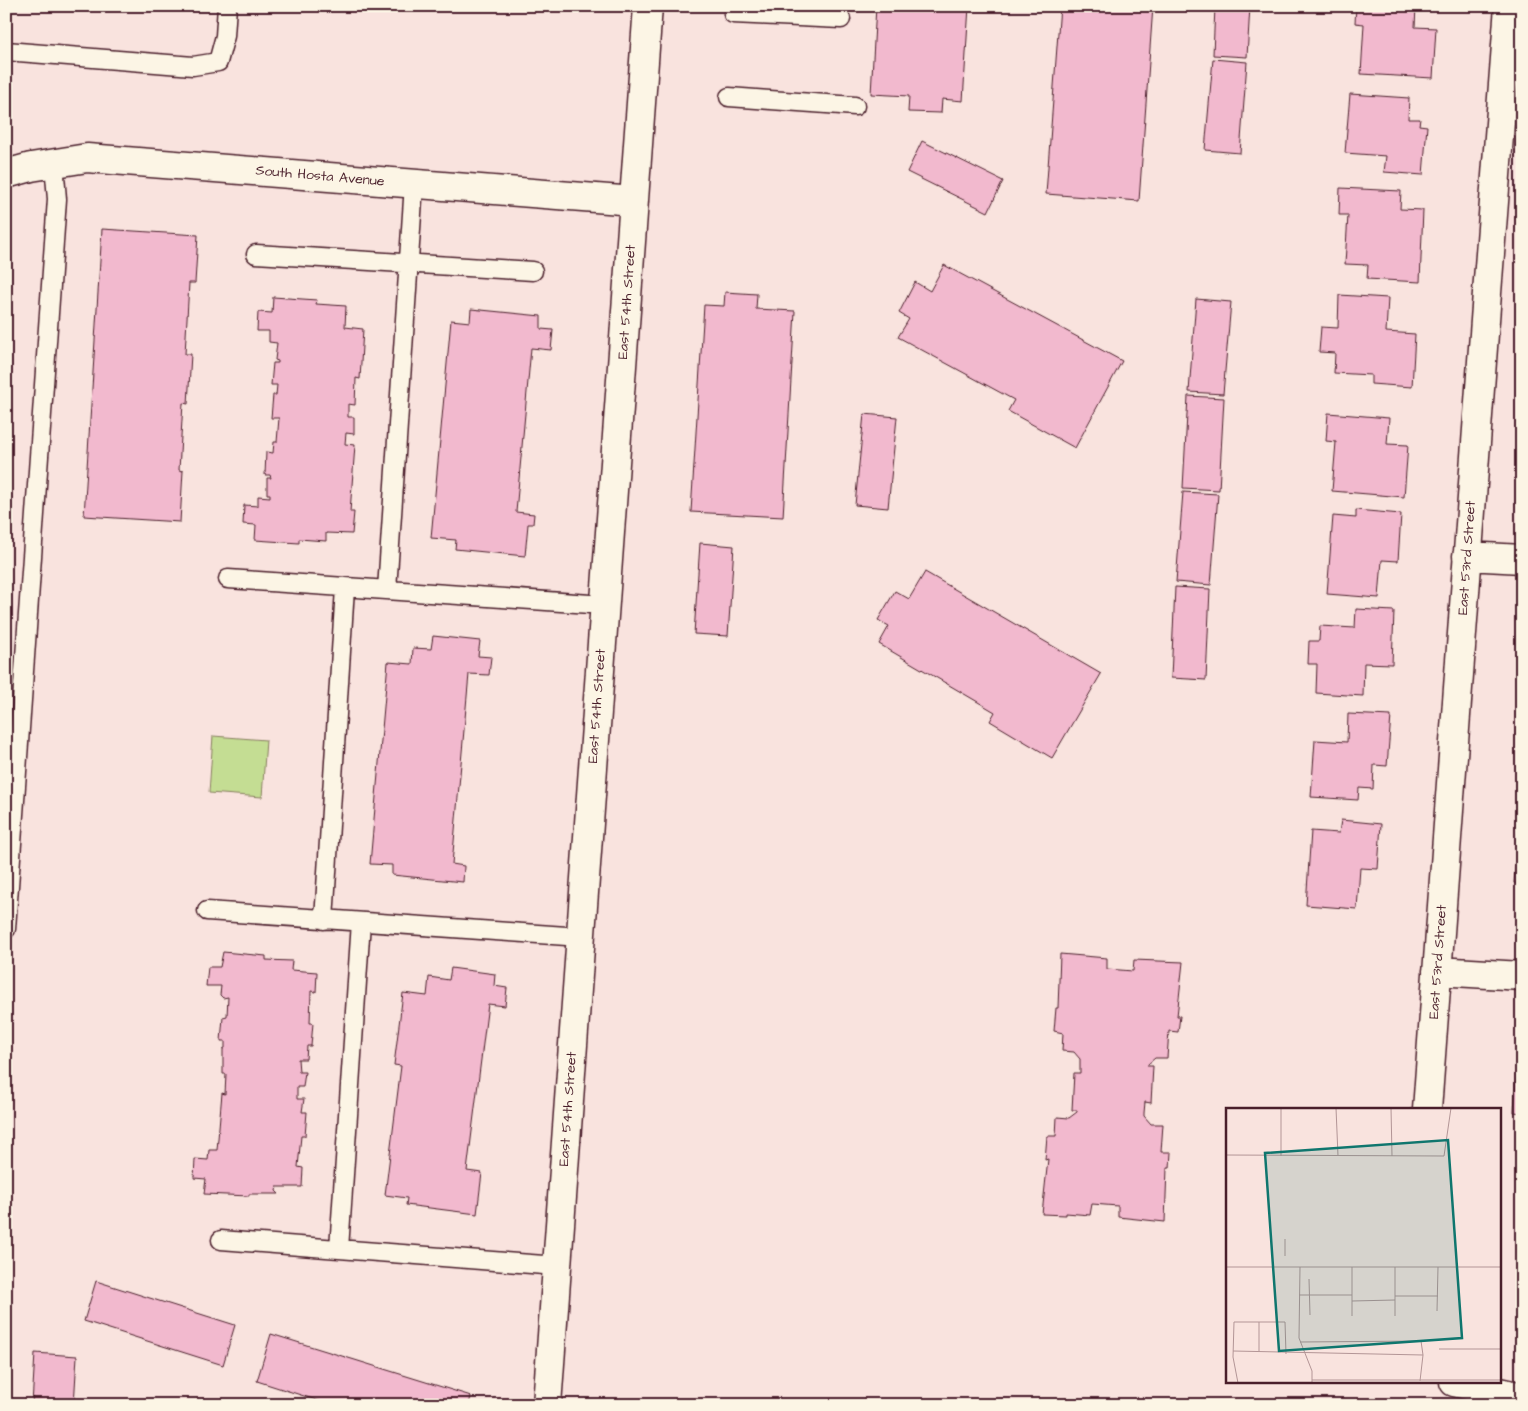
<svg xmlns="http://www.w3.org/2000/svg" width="1528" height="1411" font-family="'Architects Daughter',sans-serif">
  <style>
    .green { fill: #c4dd93; stroke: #877e5f }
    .building { fill: #f2b9ce; stroke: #4a1f2b }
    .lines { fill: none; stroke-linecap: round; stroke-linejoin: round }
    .service-casing { stroke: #4a1f2b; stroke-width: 21 }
    .minor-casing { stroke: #4a1f2b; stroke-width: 31 }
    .service { stroke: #fcf5e5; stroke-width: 18 }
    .minor { stroke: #fcf5e5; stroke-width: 28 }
    .labels { text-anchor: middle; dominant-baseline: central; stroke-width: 4; stroke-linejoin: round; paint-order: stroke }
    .street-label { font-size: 14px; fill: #4a1f2b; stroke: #fcf5e5 }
    .inset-road { fill: none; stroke: #b39596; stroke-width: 1 }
    .view { fill: #0f766e; fill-opacity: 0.15; stroke: #0f766e; stroke-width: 2.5 }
    .inset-edge { fill: none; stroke: #4a1f2b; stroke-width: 2.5 }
  </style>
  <rect width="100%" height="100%" fill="#f9e3de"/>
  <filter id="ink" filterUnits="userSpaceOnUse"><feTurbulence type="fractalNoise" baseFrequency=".02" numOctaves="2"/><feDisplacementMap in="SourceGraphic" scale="10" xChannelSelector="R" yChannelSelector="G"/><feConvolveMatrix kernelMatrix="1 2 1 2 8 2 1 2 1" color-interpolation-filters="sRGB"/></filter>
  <g filter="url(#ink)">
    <!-- green -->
    <path class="green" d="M213,736L266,740L262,797L209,793Z"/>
    <!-- building -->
    <path class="building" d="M876,6H969L963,101L942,99L941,113L908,112L909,96L871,94Z
      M1060,6H1153L1139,201L1046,194Z
      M1215,6H1250L1247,57L1213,55Z
      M1356,6H1416L1415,27L1436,28L1433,78L1361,74L1364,24L1355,23Z
      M1213,59L1247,62L1240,153L1205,150Z
      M1350,94L1409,98L1408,119H1420L1419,125L1427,126L1423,175L1384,172L1386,156L1345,153Z
      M922,141L1003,181L988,212L907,172Z
      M1340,188L1401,191L1400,209L1423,210L1420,282L1367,279L1368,265L1345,264L1348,215H1339Z
      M102,229L198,235L195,283H189L185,354H191L188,404L183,403L179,470L183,471L180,522L84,516Z
      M944,265L1122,361L1075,448L1008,411L1014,400L898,337L909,319L899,313L915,282L930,291Z
      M725,292L757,294L756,309L795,311L783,517L691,512L704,305L724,306Z
      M1339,295L1388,298L1386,332L1415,334L1412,387L1371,384V375L1334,373L1335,353L1319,352L1321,327L1338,328Z
      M273,297L317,300L316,304L346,306L345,327L363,329L360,379L356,378L355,405L348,404V417H354V434L346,433L345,444L355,445L350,512H354L352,534L326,533V541L299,539V543L255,540L256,525L243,524L244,505L258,506V496L270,497V494H267V478H271L270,475H265L266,452L273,453L274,442H277L279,418H271L273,395H276L277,385H271L273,363H278V361L275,360L277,343L269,342V331H257L258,312L272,313Z
      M1196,299L1231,302L1223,394L1189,392Z
      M471,309L541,316V329L553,330L551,350L531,348L516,512L534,514L533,524H528L525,556L455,549L456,540L431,538L451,320L470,322Z
      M1188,396L1224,398L1219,490L1183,488Z
      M1328,413L1389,418L1387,444L1408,445L1404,497L1332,491L1336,442L1326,441Z
      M864,414L897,417L888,508L855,505Z
      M1183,492L1218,494L1211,585L1176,582Z
      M1356,510L1401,514L1398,561L1382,560L1379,598L1327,594L1333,516L1356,518Z
      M700,543L734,546L728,636L694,634Z
      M925,572L1101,674L1052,758L990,721L995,712L879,644L889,626L878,620L895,591L909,599Z
      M1175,587L1210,589L1206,680L1171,678Z
      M1356,609L1394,611L1392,664L1364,663L1363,696L1316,693L1317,664H1308L1309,641H1319L1320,626L1355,628Z
      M433,636L480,641L478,656L491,657L489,675L469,674L452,864L464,866L463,882L392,875V865L370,864L388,662L412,664L413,648L431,649Z
      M1348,714L1391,716L1387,766L1374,765L1373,789L1359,788L1358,800L1311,797L1315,740L1347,742Z
      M1341,820L1381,824L1378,869L1360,868L1357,909L1306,905L1311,831L1339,833Z
      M1519,822H1522V884L1514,883Z
      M223,952L266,956V960L292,961L291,970L317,972L316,992L311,991L310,1023H313L311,1046H307L306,1059H298L299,1072H305L303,1087H297V1099H304L302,1112H307L305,1136H301L298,1167L303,1168L302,1187H277L276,1191L279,1194H249V1196L204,1194L206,1179L194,1178L195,1159L208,1160L209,1150H217L222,1093L225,1094L226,1074H223V1049L225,1048V1041H221L223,1017L227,1016L228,997L223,998L220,995L221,986H206L208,967H220Z
      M1060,954L1107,958V969L1133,971L1134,960L1183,962L1177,1016H1180L1178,1032L1169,1031L1167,1058H1155L1148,1064V1066H1153L1151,1103L1145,1102L1144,1113V1116L1151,1124H1163L1161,1152H1171L1170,1168H1167L1165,1222L1118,1217V1206L1092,1204L1090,1215L1066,1213V1215L1042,1214L1048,1159L1045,1160L1047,1136H1056L1057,1117L1069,1118L1077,1112V1110H1072L1074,1073H1080V1059L1074,1052L1062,1051L1063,1033L1054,1031L1056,1008H1058Z
      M451,968L495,974L494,986L507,988L505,1006L488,1004L467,1171L482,1173L477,1214L406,1205L407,1198L385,1195L401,1066L394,1065L403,993L427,996L429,977L449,980Z
      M1517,1063L1522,1064V1113L1514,1112Z
      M96,1281L235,1325L223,1365L84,1321Z
      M271,1334L471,1396L469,1405H332L257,1381Z
      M35,1353L77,1356L74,1405H32Z"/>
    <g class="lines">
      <defs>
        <path id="service" d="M733,14L841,19
          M6,51L193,66L218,62L225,36L227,6
          M729,97L855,106
          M256,254L533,271
          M228,579L605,605
          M387,590L414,184
          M207,911L581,937
          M324,920L345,588
          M6,929L57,199L54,164
          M221,1240L557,1266
          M339,1249L361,922"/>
        <path id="minor" d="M6,174L31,167L87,158L634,201
          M1467,556L1522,559
          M1437,971L1522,976
          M1427,1110L1487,293L1509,6
          M1454,1382L1522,1397
          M547,1405L648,6"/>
      </defs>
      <!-- service casing -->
      <use href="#service" class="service-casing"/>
      <!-- minor casing -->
      <use href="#minor" class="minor-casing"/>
      <!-- service -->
      <use href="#service" class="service"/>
      <!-- minor -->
      <use href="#minor" class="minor"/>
    </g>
  </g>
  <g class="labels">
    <!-- street labels -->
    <g class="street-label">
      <text transform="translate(320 176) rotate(5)">South Hosta Avenue</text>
      <text transform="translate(627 302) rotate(-86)">East 54th Street</text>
      <text transform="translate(1467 558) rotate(-86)">East 53rd Street</text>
      <text transform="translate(597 706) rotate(-86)">East 54th Street</text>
      <text transform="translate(1438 962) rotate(-86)">East 53rd Street</text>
      <text transform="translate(568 1109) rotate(-86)">East 54th Street</text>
    </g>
  </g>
  <!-- overview -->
  <g transform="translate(1226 1108)">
    <rect width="275" height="275" fill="#f9e3de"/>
    <path class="inset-road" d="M55,0V48M110,0L112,48M165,0L166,48M0,47L218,48L225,0M59,131V148M0,159H275M74,159L73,230L86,263V275M126,159V208M169,159V208M83,171L84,207M73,187H126M169,188H212M126,193L169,192M211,203L212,159M33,214H59L60,246M74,234L195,233L197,247M213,241H275M7,243L197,247L194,273M86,272H275M12,275L7,249L8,214H33V243"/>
    <path class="view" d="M222,32L236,230L53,243L39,45Z"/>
    <rect width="275" height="275" class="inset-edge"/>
  </g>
  <!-- margin -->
  <rect width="1528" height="1411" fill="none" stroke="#fcf5e5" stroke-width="25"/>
  <rect x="12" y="12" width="1503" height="1386" fill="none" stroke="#4a1f2b" stroke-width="2" filter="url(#ink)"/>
</svg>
